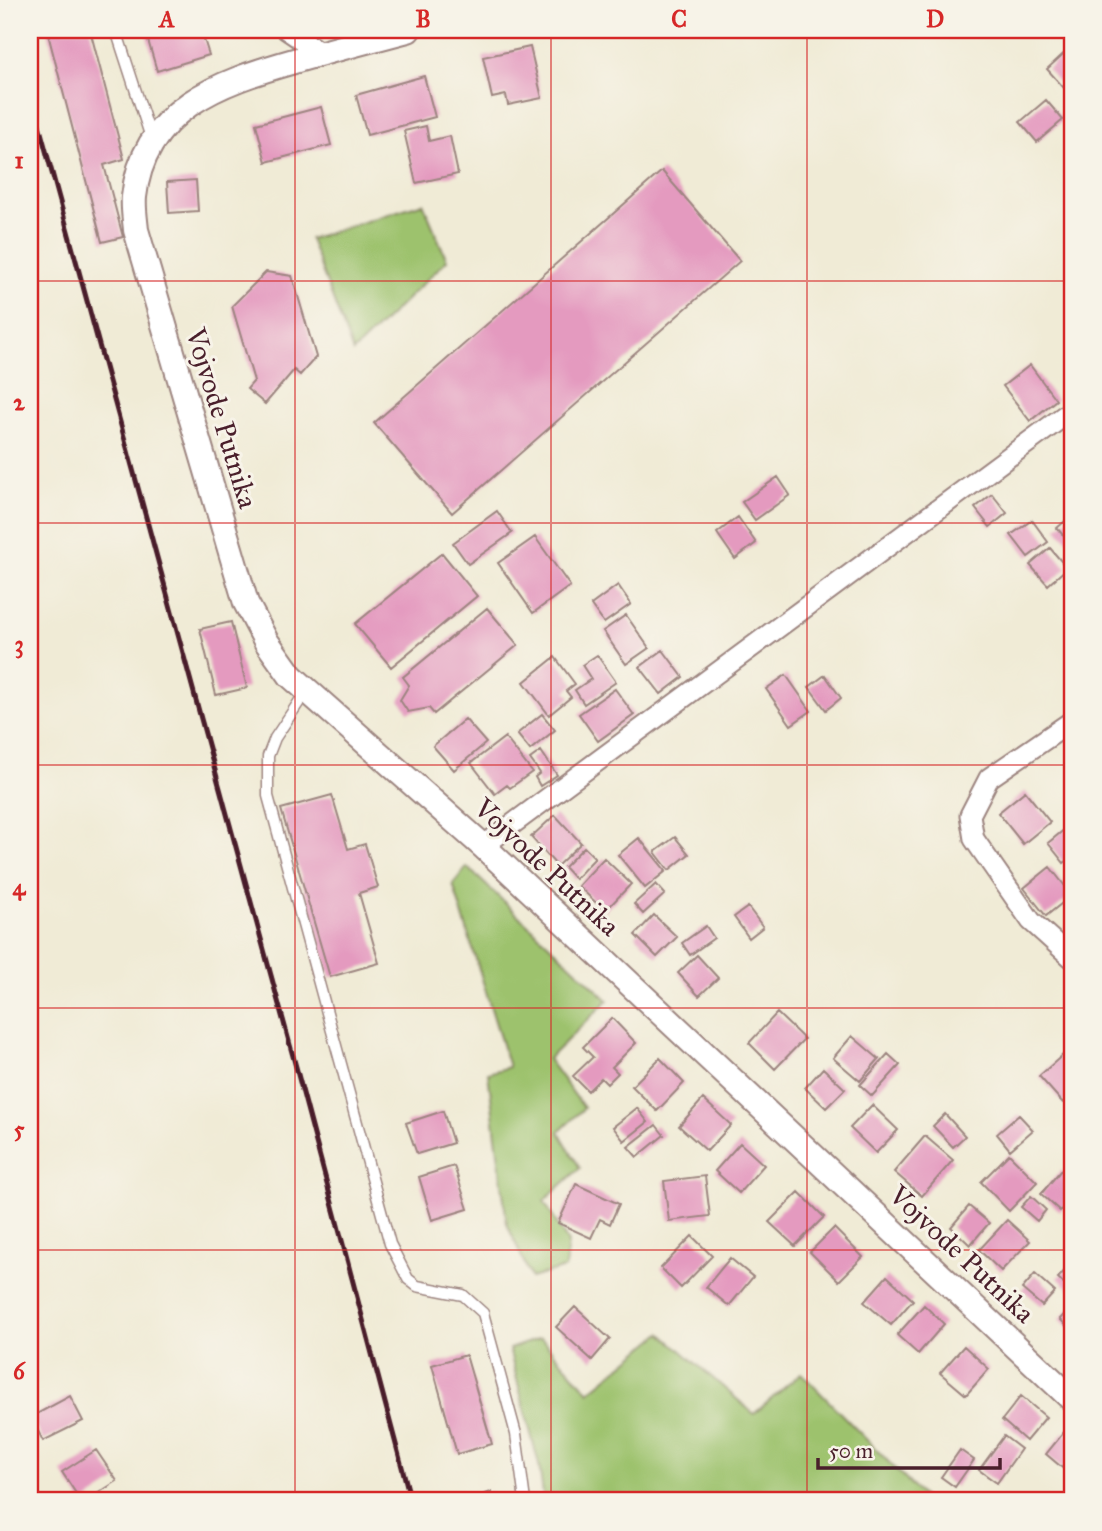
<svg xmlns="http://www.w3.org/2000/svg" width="1102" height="1531" font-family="'IM FELL Great Primer',serif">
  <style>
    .green { fill: #9dc26d; stroke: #74704c; stroke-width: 2 }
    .building { fill: #e49abf }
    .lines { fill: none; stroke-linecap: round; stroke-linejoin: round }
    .service-casing { stroke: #9d8580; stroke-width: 13 }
    .minor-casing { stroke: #9d8580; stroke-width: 23 }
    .tertiary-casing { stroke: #9d8580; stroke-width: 28 }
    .service { stroke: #fff; stroke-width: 10 }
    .minor { stroke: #fff; stroke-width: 19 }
    .tertiary { stroke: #fff; stroke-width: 24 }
    .rail { stroke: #4a1f2b; stroke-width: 5 }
    .grid { fill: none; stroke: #d62828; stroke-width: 2; stroke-opacity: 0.55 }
    .labels { text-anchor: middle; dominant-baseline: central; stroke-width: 6; stroke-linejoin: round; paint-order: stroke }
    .street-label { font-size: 28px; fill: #4a1f2b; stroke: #f7f3e8 }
    .neatline { fill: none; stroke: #d62828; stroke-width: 2.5 }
    .grid-label { font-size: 23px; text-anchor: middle; font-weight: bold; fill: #d62828 }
  </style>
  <rect width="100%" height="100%" fill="#f7f3e8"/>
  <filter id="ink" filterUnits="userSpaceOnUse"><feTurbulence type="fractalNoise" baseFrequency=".0143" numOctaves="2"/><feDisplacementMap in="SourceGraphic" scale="14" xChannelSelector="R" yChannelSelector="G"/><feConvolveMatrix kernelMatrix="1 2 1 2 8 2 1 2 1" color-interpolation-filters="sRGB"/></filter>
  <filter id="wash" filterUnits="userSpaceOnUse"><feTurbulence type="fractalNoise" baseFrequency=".00686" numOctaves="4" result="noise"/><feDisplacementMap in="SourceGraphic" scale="28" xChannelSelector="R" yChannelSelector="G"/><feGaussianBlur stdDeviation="1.57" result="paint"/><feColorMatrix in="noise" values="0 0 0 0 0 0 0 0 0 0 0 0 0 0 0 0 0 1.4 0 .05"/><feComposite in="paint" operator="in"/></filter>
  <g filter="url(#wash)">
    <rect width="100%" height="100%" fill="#f0ebd6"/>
    <!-- green -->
    <path class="green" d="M423,203L447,260L353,352L310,239Z
      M467,867L608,1000L548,1059L584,1108L559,1132L580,1168L544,1201L568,1243L565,1268L531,1278L507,1224L488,1073L509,1067L453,884Z
      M661,1333L754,1414L801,1373L927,1501H544L539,1465L509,1349L541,1338L589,1392Z"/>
    <g id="blocks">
      <!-- building -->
      <path class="building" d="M47,30H90L124,159L104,165L123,237L102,242Z
        M145,30H201L209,55L157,71Z
        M1072,46V97L1047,69Z
        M530,47L542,98L508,105L506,95L492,98L483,57Z
        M424,76L435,117L367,135L356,95Z
        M1046,100L1063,120L1037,142L1020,122Z
        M321,107L331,145L266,162L256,124Z
        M426,126L429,141L450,136L458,174L416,183L404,131Z
        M662,171L740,261L452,513L374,423Z
        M196,180L198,211L169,213L167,182Z
        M266,272L292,276L316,357L300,375L294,370L265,404L247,389L254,381L232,306Z
        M1030,365L1056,400L1030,421L1003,386Z
        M778,477L790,495L755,520L742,502Z
        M992,494L1007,513L990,527L975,508Z
        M497,511L512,533L468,564L453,543Z
        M1072,515V546L1057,528Z
        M738,517L756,543L735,559L717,533Z
        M1032,520L1048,542L1028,557L1011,535Z
        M535,537L570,586L533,613L498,563Z
        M1050,548L1067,568L1048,585L1030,565Z
        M442,553L477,596L391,667L355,624Z
        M618,585L631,604L604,623L591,605Z
        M487,608L518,645L434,714L429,708L408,712L400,700L409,685L403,677Z
        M626,615L649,648L626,664L603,631Z
        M231,622L247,688L216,695L200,629Z
        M663,650L683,677L661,694L640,667Z
        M597,655L616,682L584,704L575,690L591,679L582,665Z
        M555,657L575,684L566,691L571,697L549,715L524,682Z
        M786,675L811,711L791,725L766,689Z
        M825,675L841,698L826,710L809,687Z
        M615,689L634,715L598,741L579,714Z
        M542,714L555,730L530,750L517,734Z
        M465,719L486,743L454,770L433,746Z
        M505,737L532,772L510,788L507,785L495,794L471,763Z
        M541,751L557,775L540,786L535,777L540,773L530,759Z
        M1025,791L1050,822L1023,844L998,813Z
        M332,795L348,849L365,844L378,887L359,893L379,963L330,977L281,809Z
        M555,815L581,843L557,866L531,837Z
        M1065,829L1072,838V857L1064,863L1048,843Z
        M675,837L689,854L669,870L655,852Z
        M639,838L666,871L645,888L618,855Z
        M584,847L595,858L575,879L564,867Z
        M604,858L631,884L605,911L578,886Z
        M1050,867L1072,895L1046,916L1024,888Z
        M656,884L665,894L643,914L634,904Z
        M748,907L763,927L749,938L734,917Z
        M654,915L677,937L657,957L635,935Z
        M706,926L714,938L690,955L682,943Z
        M697,955L718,978L699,996L678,973Z
        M777,1013L804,1039L775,1069L749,1043Z
        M612,1018L636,1043L612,1067L618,1073L607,1084L601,1078L588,1091L573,1076L593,1057L583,1047Z
        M852,1036L879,1059L860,1081L833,1058Z
        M888,1054L900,1065L872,1096L860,1085Z
        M1064,1054L1072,1063V1095L1063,1103L1039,1076Z
        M660,1058L684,1083L657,1111L632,1086Z
        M823,1068L845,1089L826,1108L805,1088Z
        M703,1099L731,1125L707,1151L679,1126Z
        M872,1105L898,1130L876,1153L850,1128Z
        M637,1108L648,1122L624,1141L613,1127Z
        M443,1111L453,1143L417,1154L406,1123Z
        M945,1114L965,1136L953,1147L933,1126Z
        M1019,1115L1033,1130L1010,1150L997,1134Z
        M656,1125L664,1135L637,1157L628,1147Z
        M925,1136L953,1160L922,1196L894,1172Z
        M740,1143L764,1165L739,1193L715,1171Z
        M1009,1154L1037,1182L1009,1211L981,1182Z
        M454,1166L468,1209L432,1220L419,1177Z
        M1061,1170L1072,1180V1197L1060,1211L1041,1194Z
        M705,1176L710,1216L669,1221L664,1181Z
        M576,1184L619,1204L610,1224L600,1219L591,1238L558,1223Z
        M799,1192L824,1217L795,1246L769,1222Z
        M1031,1196L1046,1210L1037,1221L1021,1207Z
        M969,1206L989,1223L970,1245L951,1227Z
        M1007,1220L1030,1241L1001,1271L979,1250Z
        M834,1228L863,1257L839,1281L810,1252Z
        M692,1236L712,1256L681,1288L661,1268Z
        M730,1258L753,1277L729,1306L706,1287Z
        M1070,1265L1072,1267V1291L1058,1278Z
        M1035,1274L1055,1292L1042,1306L1022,1289Z
        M887,1276L913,1300L891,1325L864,1302Z
        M924,1305L944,1324L918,1354L897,1335Z
        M1072,1306V1332L1060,1319Z
        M575,1307L610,1339L592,1360L556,1327Z
        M964,1346L989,1369L966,1395L940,1373Z
        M466,1355L492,1444L457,1454L432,1365Z
        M70,1396L83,1421L43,1441L31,1417Z
        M1021,1396L1046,1417L1026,1441L1002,1420Z
        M1064,1432L1072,1439V1476L1046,1454Z
        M1004,1436L1021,1449L997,1483L979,1470Z
        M96,1450L117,1481L86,1501H81L62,1472Z
        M960,1450L974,1460L955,1487L941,1477Z
        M491,1492L494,1501H465Z"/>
    </g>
  </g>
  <g filter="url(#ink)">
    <use href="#blocks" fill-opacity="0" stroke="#9d8580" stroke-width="2"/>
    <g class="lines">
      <defs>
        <path id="service" d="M116,30L151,138
          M307,690L275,738L268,756V796L390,1244L408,1279L417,1286L463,1295L483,1313L516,1434L525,1501"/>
        <path id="minor" d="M287,30L321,53
          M1072,721L989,778L970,815L974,839L1031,921L1072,958
          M483,846L1072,410"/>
        <path id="tertiary" d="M408,30C370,40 332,50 294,61C220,82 143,109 134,197C133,208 135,219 136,230L246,603L266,641L291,676L483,846L1072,1399"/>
      </defs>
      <!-- service casing -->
      <use href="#service" class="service-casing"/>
      <!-- minor casing -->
      <use href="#minor" class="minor-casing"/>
      <!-- tertiary casing -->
      <use href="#tertiary" class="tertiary-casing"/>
      <!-- service -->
      <use href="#service" class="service"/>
      <!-- minor -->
      <use href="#minor" class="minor"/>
      <!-- tertiary -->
      <use href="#tertiary" class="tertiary"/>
      <!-- rail -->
      <path class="rail" d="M30,92L296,1067L411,1501"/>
    </g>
  </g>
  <!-- grid -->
  <path class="grid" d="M295,30V1501M551,30V1501M807,30V1501M30,281H1072M30,523H1072M30,765H1072M30,1008H1072M30,1250H1072"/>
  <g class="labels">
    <!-- street labels -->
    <g class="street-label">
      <text transform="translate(222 418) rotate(73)">Vojvode Putnika</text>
      <text transform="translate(547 867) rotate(43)">Vojvode Putnika</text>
      <text transform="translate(962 1254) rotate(43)">Vojvode Putnika</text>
    </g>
  </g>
  <!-- margin -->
  <rect width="1102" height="1531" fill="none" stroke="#f7f3e8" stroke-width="77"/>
  <!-- scale -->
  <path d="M818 1458v10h182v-10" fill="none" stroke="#4a1f2b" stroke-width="3.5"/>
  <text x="829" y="1458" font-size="21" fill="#4a1f2b" stroke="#f7f3e8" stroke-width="5" paint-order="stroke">50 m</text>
  <rect x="38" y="38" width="1026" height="1454" class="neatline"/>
  <g class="grid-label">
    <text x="167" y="27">A</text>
    <text x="423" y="27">B</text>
    <text x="679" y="27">C</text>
    <text x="935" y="27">D</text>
    <text x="19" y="168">1</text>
    <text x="19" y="410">2</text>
    <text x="19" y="652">3</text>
    <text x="19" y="895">4</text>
    <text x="19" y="1137">5</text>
    <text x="19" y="1379">6</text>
  </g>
</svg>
